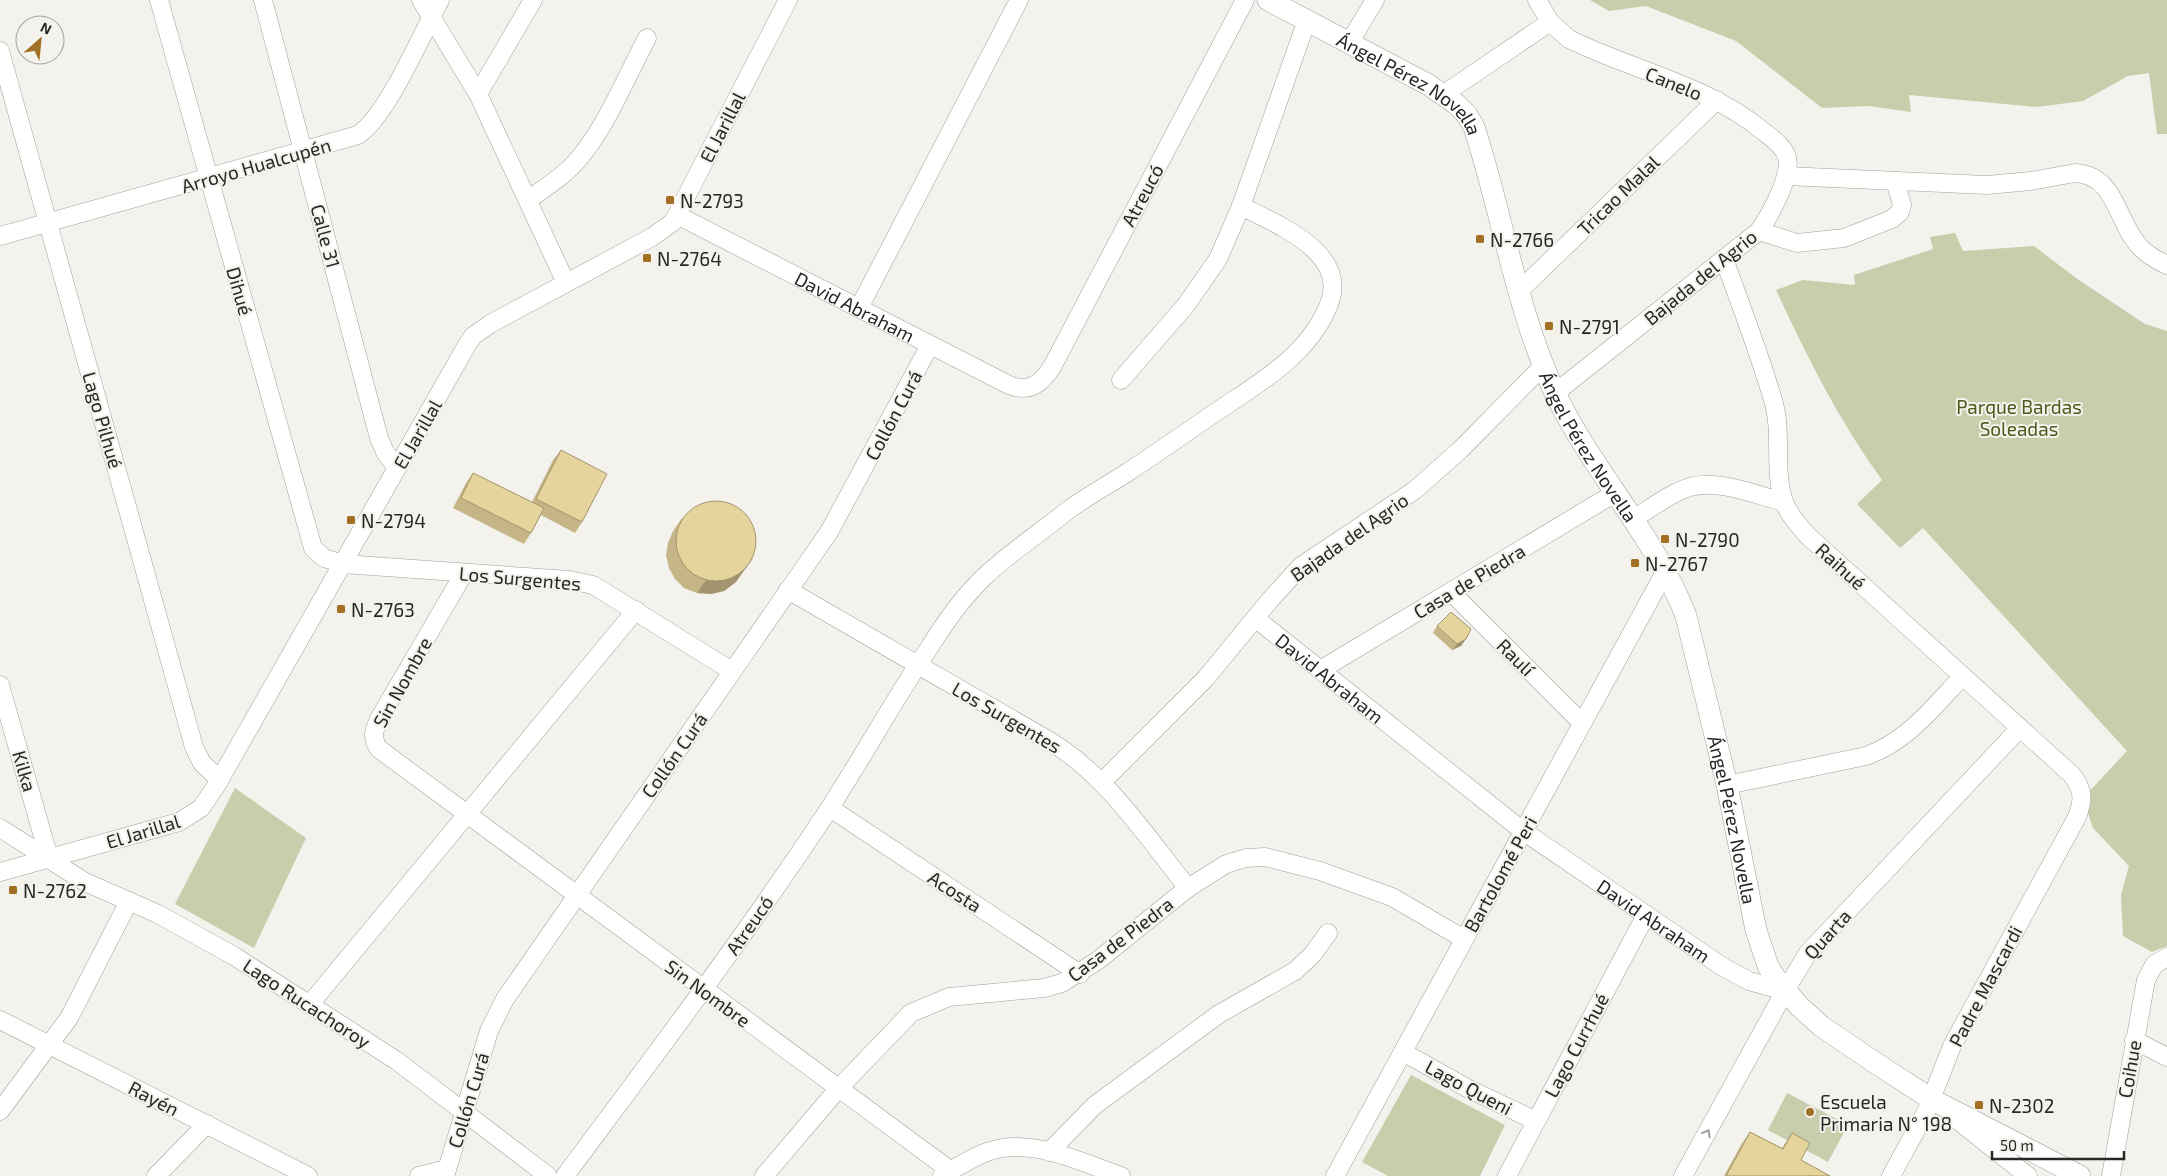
<svg xmlns="http://www.w3.org/2000/svg" width="2167" height="1176" font-family="'Exo 2',sans-serif">
  <style>
    .green { fill: #c8ceac }
    .lines { fill: none; stroke-linecap: round; stroke-linejoin: round }
    .minor-casing { stroke: #a09f99; stroke-width: 19 }
    .major-casing { stroke: #a09f99; stroke-width: 22 }
    .minor { stroke: #fff; stroke-width: 18 }
    .major { stroke: #fff; stroke-width: 21 }
    .wall { fill: #c6b687 }
    .shaded-wall { fill: #a1946e }
    .building { fill: #e6d49d; stroke: #a1946e }
    .oneway { stroke: #9e9e9d }
    .poi-dot { fill: #a17025; stroke: #f4f2ec; stroke-width: 2 }
    .labels { text-anchor: middle; dominant-baseline: central; stroke-width: 4; stroke-linejoin: round; paint-order: stroke }
    .street-label { font-size: 19px; fill: #282725; stroke: #f4f2ec }
    .poi-label { font-size: 19px; fill: #282725; stroke: #f4f2ec; text-anchor: start }
    .park-label { font-size: 19px; fill: #50581b; stroke: #f4f2ec }
  </style>
  <rect width="100%" height="100%" fill="#f4f2ec"/>
  <!-- green -->
  <path class="green" d="M1590,0H2167V134H2157L2149,73L2128,76L2083,101L2037,107L1909,95L1911,112L1868,106L1822,108L1736,41L1646,6L1609,11Z
    M1955,233L1963,251L2034,246L2076,278L2145,324L2167,331V946L2152,952L2123,936L2121,895L2129,866L2093,828L2083,798L2127,751L1923,528L1900,548L1857,504L1882,480C1839,421 1807,357 1776,290L1803,280L1855,285L1854,275L1933,249L1930,237Z
    M235,788L306,838L254,948L175,904Z
    M1411,1075L1505,1125L1480,1176H1388L1362,1162Z
    M1787,1093L1848,1125L1828,1162L1768,1130Z"/>
  <g class="lines">
    <defs>
      <g id="minor">
        <path d="M159,0L313,548L324,558L343,564L569,580L593,585L732,671"/>
        <path d="M263,0L379,438L385,452L397,468"/>
        <path d="M421,0L478,94L566,283"/>
        <path d="M1537,0L1550,22L1569,39C1634,71 1708,85 1764,132C1773,139 1783,146 1787,157C1792,176 1770,215 1759,231L1555,393"/>
        <path d="M1349,43L1375,0"/>
        <path d="M0,51L194,747L202,763L220,780"/>
        <path d="M478,94L533,0"/>
        <path d="M1444,94L1550,22"/>
        <path d="M1786,176L1987,185L2031,181L2075,173C2117,175 2116,223 2141,248C2148,255 2158,261 2167,265"/>
        <path d="M528,200C546,187 567,174 581,156C606,126 628,74 647,38"/>
        <path id="s1" d="M677,215L1009,385C1029,393 1041,384 1052,367L1245,0"/>
        <path d="M1759,231L1797,243L1844,238L1892,219L1900,212L1902,205L1895,181"/>
        <path d="M0,236L358,135C387,116 422,34 440,0"/>
        <path d="M1724,259C1741,306 1759,352 1773,400C1783,433 1773,469 1784,502C1789,515 1799,526 1808,536L2071,774C2084,789 2084,801 2076,819L1952,1046L1926,1112L1891,1176"/>
        <path d="M1519,291L1717,100"/>
        <path d="M859,308L1019,0"/>
        <path d="M1121,380L1186,305L1218,259L1241,206L1307,20"/>
        <path d="M1632,520C1650,509 1670,493 1690,487C1719,479 1756,495 1784,502"/>
        <path d="M464,573L379,719C374,730 371,738 379,749L951,1171"/>
        <path d="M788,590L1048,740C1107,775 1145,835 1188,888"/>
        <path d="M1451,592L1582,723"/>
        <path id="s2" d="M1255,618L1523,831L1723,967L1749,981L1785,991"/>
        <path d="M1322,669L1615,493"/>
        <path d="M0,685L49,858"/>
        <path d="M1102,782L1206,678L1270,600L1301,566L1415,490L1460,450L1543,366"/>
        <path d="M1727,785L1866,756C1908,741 1933,707 1963,676"/>
        <path d="M830,808L1080,974"/>
        <path d="M0,828L85,882L158,914L234,956L397,1061L548,1176"/>
        <path d="M0,872L179,822L201,808L216,786L467,345L473,336L490,324L652,237L673,222L788,0"/>
        <path d="M310,1004L636,610"/>
        <path d="M0,1020L308,1176"/>
        <path d="M2134,1040L2167,1057"/>
        <path d="M1403,1052L1467,1088L1536,1121"/>
        <path d="M0,1111L69,1018L129,901"/>
        <path d="M1956,1119L2028,1176"/>
        <path d="M1049,1152L1095,1105L1219,1014L1295,971L1313,954L1328,933"/>
        <path d="M156,1176L207,1124"/>
        <path d="M419,1176L447,1169"/>
        <path d="M445,1176L489,1031L505,999L829,532L930,345"/>
        <path d="M565,1176C655,1055 746,935 829,809C864,755 895,698 931,645C946,621 963,597 984,577C1009,553 1040,533 1067,511C1087,496 1108,485 1128,472C1160,451 1191,429 1222,408C1261,382 1307,355 1327,309C1353,254 1280,226 1241,206"/>
        <path d="M764,1176L838,1089L911,1013L949,997L1044,988L1062,983L1097,961L1188,888L1226,864L1246,858L1265,857L1320,871L1392,897L1464,939"/>
        <path d="M942,1176C957,1167 971,1158 987,1152C1030,1136 1080,1162 1121,1176"/>
        <path d="M1335,1176L1665,572"/>
        <path d="M1507,1176L1646,915"/>
        <path d="M1683,1176L1785,991L1808,953L2020,728"/>
        <path d="M2111,1176L2146,980L2154,965L2167,957"/>
      </g>
      <g id="major">
        <path id="s3" d="M1268,0L1429,85L1456,104L1467,115L1474,127C1503,216 1516,310 1556,395C1593,472 1655,536 1686,616L1727,785L1756,930L1768,966L1776,979L1799,1006L1821,1026L1874,1062L1931,1099L2080,1176"/>
      </g>
    </defs>
    <!-- minor casing -->
    <use href="#minor" class="minor-casing"/>
    <!-- major casing -->
    <use href="#major" class="major-casing"/>
    <!-- minor -->
    <use href="#minor" class="minor"/>
    <!-- major -->
    <use href="#major" class="major"/>
  </g>
  <!-- wall -->
  <path class="wall" d="M561,450L582,522L575,533L541,515L531,533L524,544L453,508L466,483L473,473L532,502L553,460Z
    M682,518L736,582L724,591L711,594L697,593L684,588L675,579L669,568L666,555L668,543L673,531Z
    M1437,626L1461,646L1452,650L1433,633Z
    M1750,1132L1782,1148L1792,1133L1801,1160L1830,1176H1724L1741,1145Z"/>
  <!-- shaded-wall -->
  <path class="shaded-wall" d="M753,558L736,582L724,591L711,594L697,593L706,580Z
    M1466,639L1461,646L1452,650L1457,644Z"/>
  <!-- building -->
  <path class="building" d="M561,450L607,474L582,522L536,499Z
    M473,473L544,508L531,533L461,498Z
    M676 541a40 40 0 1 1 80 0a40 40 0 1 1-80 0Z
    M1451,612L1471,629L1466,639L1457,644L1437,626Z
    M1750,1132L1783,1149L1792,1133L1810,1143L1801,1160L1830,1176H1726Z"/>
  <!-- one-way arrows -->
  <defs><path id="oneway-chevron" d="M-2-3.5L2.5 0L-2 3.5" fill="none" stroke-width="1.6" stroke-linecap="round" stroke-linejoin="round" transform="scale(1.25)"/></defs>
  <use class="oneway" href="#oneway-chevron" transform="translate(1707 1133) rotate(-61)"/>
  <!-- markers -->
  <g class="poi-dot">
    <rect x="665" y="195" width="10" height="10" rx="2.5"/>
    <rect x="1475" y="234" width="10" height="10" rx="2.5"/>
    <rect x="642" y="253" width="10" height="10" rx="2.5"/>
    <rect x="1544" y="321" width="10" height="10" rx="2.5"/>
    <rect x="346" y="515" width="10" height="10" rx="2.5"/>
    <rect x="1660" y="534" width="10" height="10" rx="2.5"/>
    <rect x="1630" y="558" width="10" height="10" rx="2.5"/>
    <rect x="336" y="604" width="10" height="10" rx="2.5"/>
    <rect x="8" y="885" width="10" height="10" rx="2.5"/>
    <rect x="1974" y="1100" width="10" height="10" rx="2.5"/>
    <circle cx="1810" cy="1112" r="5"/>
  </g>
  <g class="labels">
    <!-- street labels -->
    <g class="street-label">
      <text transform="translate(1674 83) rotate(22)">Canelo</text>
      <text stroke="none"><textPath href="#s3" startOffset="166">Ángel Pérez Novella</textPath></text>
      <text transform="translate(722 127) rotate(-63)">El Jarillal</text>
      <text transform="translate(256 165) rotate(-16)">Arroyo Hualcupén</text>
      <text transform="translate(1142 195) rotate(-62)">Atreucó</text>
      <text transform="translate(1618 195) rotate(-44)">Tricao Malal</text>
      <text transform="translate(326 236) rotate(75)">Calle 31</text>
      <text transform="translate(1700 277) rotate(-39)">Bajada del Agrio</text>
      <text transform="translate(240 291) rotate(74)">Dihué</text>
      <text stroke="none"><textPath href="#s1" startOffset="200">David Abraham</textPath></text>
      <text transform="translate(893 415) rotate(-62)">Collón Curá</text>
      <text transform="translate(103 420) rotate(74)">Lago Pilhué</text>
      <text transform="translate(417 434) rotate(-60)">El Jarillal</text>
      <text stroke="none"><textPath href="#s3" startOffset="586">Ángel Pérez Novella</textPath></text>
      <text transform="translate(1349 537) rotate(-35)">Bajada del Agrio</text>
      <text transform="translate(1841 566) rotate(42)">Raihué</text>
      <text transform="translate(520 578) rotate(5)">Los Surgentes</text>
      <text transform="translate(1469 581) rotate(-31)">Casa de Piedra</text>
      <text transform="translate(1516 657) rotate(45)">Raulí</text>
      <text stroke="none"><textPath href="#s2" startOffset="96">David Abraham</textPath></text>
      <text transform="translate(402 682) rotate(-61)">Sin Nombre</text>
      <text transform="translate(1007 717) rotate(30)">Los Surgentes</text>
      <text transform="translate(674 755) rotate(-55)">Collón Curá</text>
      <text transform="translate(25 771) rotate(74)">Kilka</text>
      <text stroke="none"><textPath href="#s3" startOffset="991">Ángel Pérez Novella</textPath></text>
      <text transform="translate(143 831) rotate(-17)">El Jarillal</text>
      <text transform="translate(1500 874) rotate(-61)">Bartolomé Peri</text>
      <text transform="translate(955 891) rotate(33)">Acosta</text>
      <text stroke="none"><textPath href="#s2" startOffset="501">David Abraham</textPath></text>
      <text transform="translate(749 925) rotate(-55)">Atreucó</text>
      <text transform="translate(1827 934) rotate(-48)">Quarta</text>
      <text transform="translate(1120 939) rotate(-37)">Casa de Piedra</text>
      <text transform="translate(1985 986) rotate(-62)">Padre Mascardi</text>
      <text transform="translate(708 993) rotate(36)">Sin Nombre</text>
      <text transform="translate(307 1003) rotate(33)">Lago Rucachoroy</text>
      <text transform="translate(1576 1045) rotate(-62)">Lago Currhué</text>
      <text transform="translate(2129 1069) rotate(-80)">Coihue</text>
      <text transform="translate(1469 1087) rotate(28)">Lago Queni</text>
      <text transform="translate(154 1098) rotate(27)">Rayén</text>
      <text transform="translate(468 1100) rotate(-73)">Collón Curá</text>
    </g>
    <!-- poi labels -->
    <g class="poi-label">
      <text x="680" y="200">N-2793</text>
      <text x="1490" y="239">N-2766</text>
      <text x="657" y="258">N-2764</text>
      <text x="1559" y="326">N-2791</text>
      <text x="361" y="520">N-2794</text>
      <text x="1675" y="539">N-2790</text>
      <text x="1645" y="563">N-2767</text>
      <text x="351" y="609">N-2763</text>
      <text x="23" y="890">N-2762</text>
      <text x="1820" y="1101">Escuela<tspan x="1820" dy="22">Primaria N° 198</tspan></text>
      <text x="1989" y="1105">N-2302</text>
    </g>
    <!-- park labels -->
    <g class="park-label">
      <text x="2019" y="406">Parque Bardas<tspan x="2019" dy="22">Soleadas</tspan></text>
    </g>
  </g>
  <!-- north arrow -->
  <g transform="translate(40 40) rotate(27)"><circle r="24" fill="#f4f2ec" stroke="#a2a19c"/>
  <path d="M0-4L9 19L0 12L-9 19Z" fill="#a17025"/>
  <text y="-8" font-size="14" font-weight="bold" text-anchor="middle" fill="#282725">N</text>
  </g>
  <!-- scale -->
  <path d="M1992 1151v8h132v-8" fill="none" stroke="#282725" stroke-width="2.5"/>
  <text x="2000" y="1151" font-size="15" fill="#282725" stroke="#f4f2ec" stroke-width="4" paint-order="stroke">50 m</text>
</svg>
